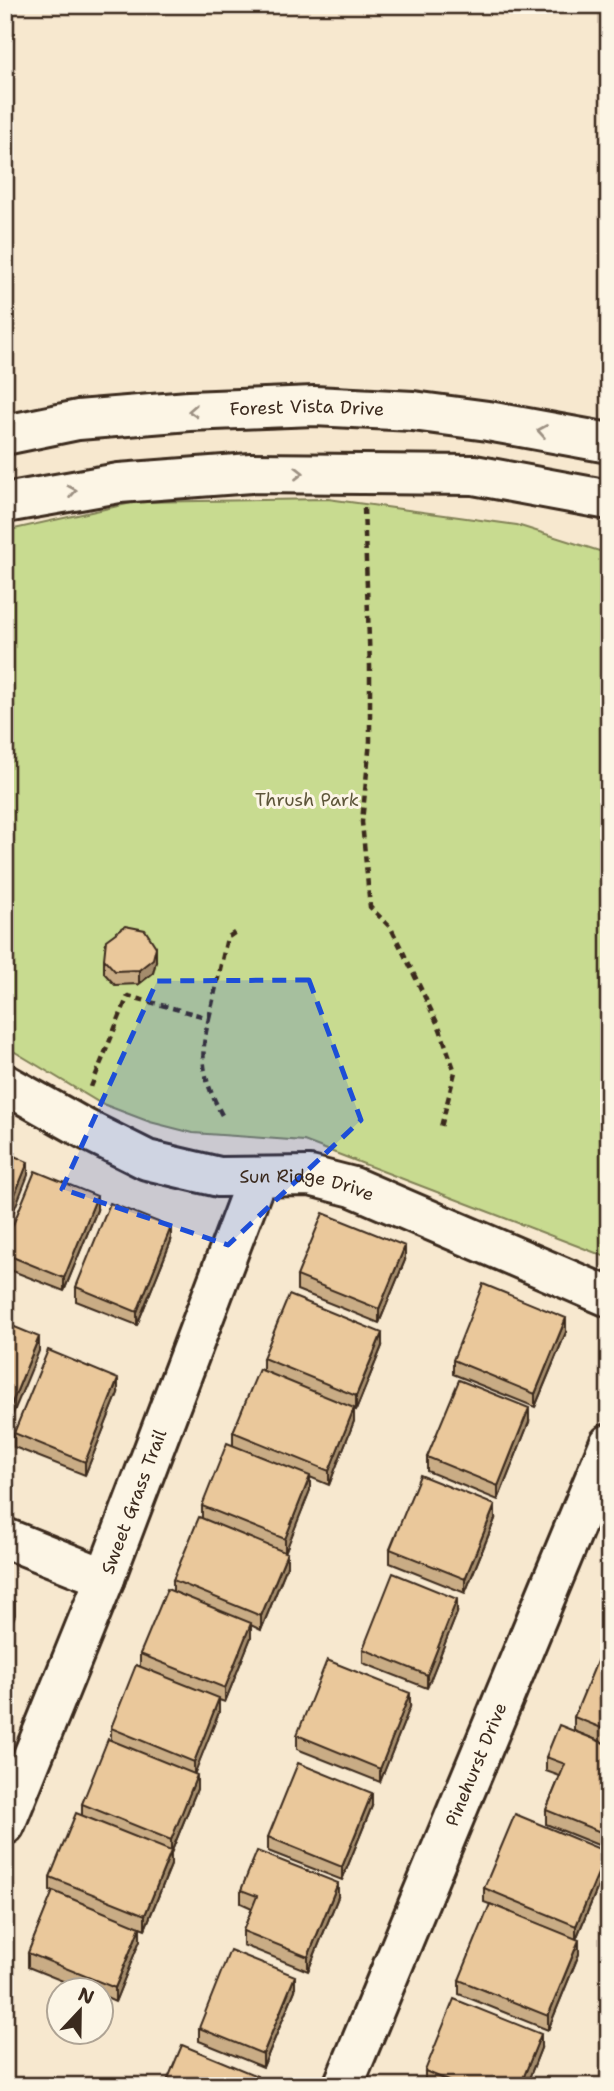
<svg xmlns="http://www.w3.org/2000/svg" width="614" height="2091" font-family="'Shantell Sans',sans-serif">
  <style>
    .green { fill: #c8db90; stroke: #828257; stroke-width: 2 }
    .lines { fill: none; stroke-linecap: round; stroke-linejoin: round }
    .minor-casing { stroke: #3b2a1e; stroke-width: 44 }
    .major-casing { stroke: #3b2a1e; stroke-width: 44 }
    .path { stroke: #3b2a1e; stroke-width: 4.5; stroke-dasharray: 7 5; stroke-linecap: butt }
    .minor { stroke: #fcf5e5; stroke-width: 38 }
    .major { stroke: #fcf5e5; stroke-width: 38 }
    .wall { fill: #c9ac85; stroke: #3b2a1e; stroke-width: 2 }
    .shaded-wall { fill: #a48c6c; stroke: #3b2a1e; stroke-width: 2 }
    .building { fill: #eac89b; stroke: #3b2a1e; stroke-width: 2 }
    .oneway { stroke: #9c9082 }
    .marked { fill: #1d4ed8; fill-opacity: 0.2; stroke: #1d4ed8; stroke-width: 5; stroke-dasharray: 14 9; stroke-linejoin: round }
    .labels { text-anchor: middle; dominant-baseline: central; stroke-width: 6; stroke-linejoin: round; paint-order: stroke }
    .street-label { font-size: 18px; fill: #3b2a1e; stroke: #fcf5e5 }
    .park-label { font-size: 18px; fill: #5e563a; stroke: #fcf5e5 }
  </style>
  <rect width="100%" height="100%" fill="#f7e8cf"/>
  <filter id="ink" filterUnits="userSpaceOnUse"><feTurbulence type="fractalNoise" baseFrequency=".0143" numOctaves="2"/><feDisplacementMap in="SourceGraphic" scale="14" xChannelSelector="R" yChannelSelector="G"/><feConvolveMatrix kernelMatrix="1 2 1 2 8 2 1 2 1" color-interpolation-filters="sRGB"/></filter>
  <g filter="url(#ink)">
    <!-- green -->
    <path class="green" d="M328,499L517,525L609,554V1258L304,1141L193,1133L150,1122L100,1103L5,1046V531L136,502Z"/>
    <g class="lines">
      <defs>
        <g id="minor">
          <path id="s1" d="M5,1084L85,1129L147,1160L219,1177L310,1176L353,1187L609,1297"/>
          <path d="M5,1538L105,1578"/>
          <path id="s2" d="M5,1825L105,1578L257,1177"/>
          <path id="s3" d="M343,2086L609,1444"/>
        </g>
        <g id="major">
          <path id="s4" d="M5,435L78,420L189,411L314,406L413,411L488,421L609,443"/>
          <path d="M5,503L119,483L251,473L474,475L609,500"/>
        </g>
      </defs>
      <!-- minor casing -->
      <use href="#minor" class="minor-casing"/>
      <!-- major casing -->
      <use href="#major" class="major-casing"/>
      <!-- path -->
      <path class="path" d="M364,508L370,666V741L362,822L370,907L391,928L410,966L440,1029L455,1072L441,1127
        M209,1018L227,938L237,931
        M91,1087L128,996L209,1018C199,1059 202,1077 222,1115"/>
      <!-- minor -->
      <use href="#minor" class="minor"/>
      <!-- major -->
      <use href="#major" class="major"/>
    </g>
    <!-- wall -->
    <path class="wall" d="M104,959L156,961L153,973L139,984L115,985L104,973Z
      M97,1210L64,1291L5,1268V1244Z
      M171,1241L137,1325L76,1301V1287Z
      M405,1260L379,1323L297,1290V1276Z
      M566,1332L535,1407L453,1374V1360Z
      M382,1346L356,1410L354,1409V1421L329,1485L310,1477V1490L285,1552L287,1566L261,1630L251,1625V1637L225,1702L219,1700V1712L194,1774L197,1789L171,1853V1865L145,1929L140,1927V1940L115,2002L102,1996V1990H85L28,1967V1953L53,1892L50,1891V1877L82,1815V1804L111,1741V1728L140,1667V1654L173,1592V1580L202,1518V1506L233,1445V1432L263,1371V1358Z
      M118,1393L85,1475L14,1447V1433Z
      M529,1422L498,1500L427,1471V1457Z
      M495,1519L465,1593L390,1563V1549Z
      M457,1613L427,1688L363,1663V1649Z
      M609,1643V1745L574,1731V1717Z
      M410,1707L380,1782L297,1749V1735Z
      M609,1745L608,1849L546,1824V1810L560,1776L546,1771V1757Z
      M372,1806L342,1880L268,1851V1837Z
      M607,1865L576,1939L579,1954L548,2030L459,1994V1980L510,1912L484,1902V1888Z
      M241,1890L338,1897L308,1971L243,1945V1931L252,1908L241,1903Z
      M295,1990L263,2067L199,2041V2028Z
      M541,2048L526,2086L425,2085V2071Z"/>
    <!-- shaded-wall -->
    <path class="shaded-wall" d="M156,947V961L153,973L139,984V970Z
      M28,1162V1175L5,1233V1219Z
      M97,1196V1210L64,1291V1278Z
      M171,1227V1241L137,1325V1312Z
      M405,1246V1260L379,1323V1309Z
      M566,1318V1332L535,1407V1394Z
      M382,1333V1346L356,1410V1396Z
      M39,1337V1351L5,1433V1420Z
      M118,1379V1393L85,1475V1462Z
      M354,1408V1421L329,1485V1471Z
      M529,1408V1422L498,1500V1486Z
      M310,1476V1490L285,1553V1539Z
      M495,1505V1519L465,1593V1579Z
      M287,1553V1566L261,1630V1616Z
      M457,1599V1613L427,1688V1675Z
      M15,1602V1615L5,1641V1627Z
      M251,1623V1637L225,1702V1688Z
      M410,1693V1707L380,1782V1769Z
      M219,1698V1712L194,1775V1762Z
      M197,1775V1789L171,1853V1840Z
      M372,1793V1806L342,1880V1867Z
      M171,1851V1865L145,1929V1915Z
      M607,1852V1865L576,1939V1926Z
      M338,1883V1897L308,1971V1957Z
      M140,1927V1940L115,2002V1988Z
      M579,1940V1954L548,2030V2016Z
      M295,1976V1990L263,2067V2054Z
      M541,2034V2048L526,2086H520Z"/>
    <!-- building -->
    <path class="building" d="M125,926L145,930L156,947L153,959L139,970L115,971L104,959L106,940Z
      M5,1152L28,1162L5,1219Z
      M35,1171L97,1196L64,1278L5,1254V1244Z
      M110,1203L171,1227L137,1312L76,1287Z
      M323,1213L405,1246L379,1309L297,1276Z
      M483,1284L566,1318L535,1394L453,1360Z
      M289,1295L382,1333L356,1396L263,1358Z
      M5,1323L39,1337L5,1420Z
      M48,1350L118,1379L85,1462L14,1433Z
      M259,1369L354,1408L329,1471L233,1432Z
      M459,1380L529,1408L498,1486L427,1457Z
      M227,1443L310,1476L285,1539L202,1506Z
      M420,1475L495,1505L465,1579L390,1549Z
      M199,1517L287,1553L261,1616L173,1580Z
      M393,1573L457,1599L427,1675L363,1649Z
      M167,1589L251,1623L225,1688L140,1654Z
      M5,1597L15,1602L5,1627Z
      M605,1642L609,1643V1731L574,1717Z
      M327,1660L410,1693L380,1769L297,1735Z
      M136,1665L219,1698L194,1762L111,1728Z
      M559,1725L609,1745L608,1835L546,1810L565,1764L546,1757Z
      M108,1739L197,1775L171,1840L82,1804Z
      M298,1763L372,1793L342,1867L268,1837Z
      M76,1813L171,1851L145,1915L50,1877Z
      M515,1814L607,1852L576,1926L484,1888Z
      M257,1851L338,1883L308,1957L243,1931L257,1896L241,1890Z
      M53,1891L140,1927L115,1988L28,1953Z
      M490,1904L579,1940L548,2016L459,1980Z
      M230,1950L295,1976L263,2054L199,2028Z
      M454,1999L541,2034L520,2086H461L425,2071Z
      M182,2045L257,2076L253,2086H165Z"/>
    <!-- one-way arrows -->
    <defs><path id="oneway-chevron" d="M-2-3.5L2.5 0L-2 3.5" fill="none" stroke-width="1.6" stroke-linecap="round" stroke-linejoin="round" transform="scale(1.75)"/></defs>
    <g class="oneway">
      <use href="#oneway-chevron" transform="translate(193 411) rotate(177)"/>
      <use href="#oneway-chevron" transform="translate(542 431) rotate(-170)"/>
      <use href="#oneway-chevron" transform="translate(299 473)"/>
      <use href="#oneway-chevron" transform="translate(72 491) rotate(-10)"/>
    </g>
  </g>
  <!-- marked area -->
  <path class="marked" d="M309,980L361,1120L228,1245L62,1189L157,981Z"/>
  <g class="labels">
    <!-- street labels -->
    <g class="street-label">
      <text stroke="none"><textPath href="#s4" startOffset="304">Forest Vista Drive</textPath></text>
      <text stroke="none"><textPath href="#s1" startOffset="324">Sun Ridge Drive</textPath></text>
      <text stroke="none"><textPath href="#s2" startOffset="348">Sweet Grass Trail</textPath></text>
      <text stroke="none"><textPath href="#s3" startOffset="348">Pinehurst Drive</textPath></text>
    </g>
    <!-- park labels -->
    <g class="park-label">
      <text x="307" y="800">Thrush Park</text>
    </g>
  </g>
  <!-- margin -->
  <rect width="614" height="2091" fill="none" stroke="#fcf5e5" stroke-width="28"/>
  <rect x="14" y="14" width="586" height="2063" fill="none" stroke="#3b2a1e" stroke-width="2.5" filter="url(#ink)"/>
  <!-- north arrow -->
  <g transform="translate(80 2011) rotate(22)"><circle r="33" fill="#fcf5e5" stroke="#afa495" stroke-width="2"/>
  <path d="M0-5L12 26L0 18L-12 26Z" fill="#3b2a1e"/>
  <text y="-10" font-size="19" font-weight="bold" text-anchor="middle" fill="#3b2a1e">N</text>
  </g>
</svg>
